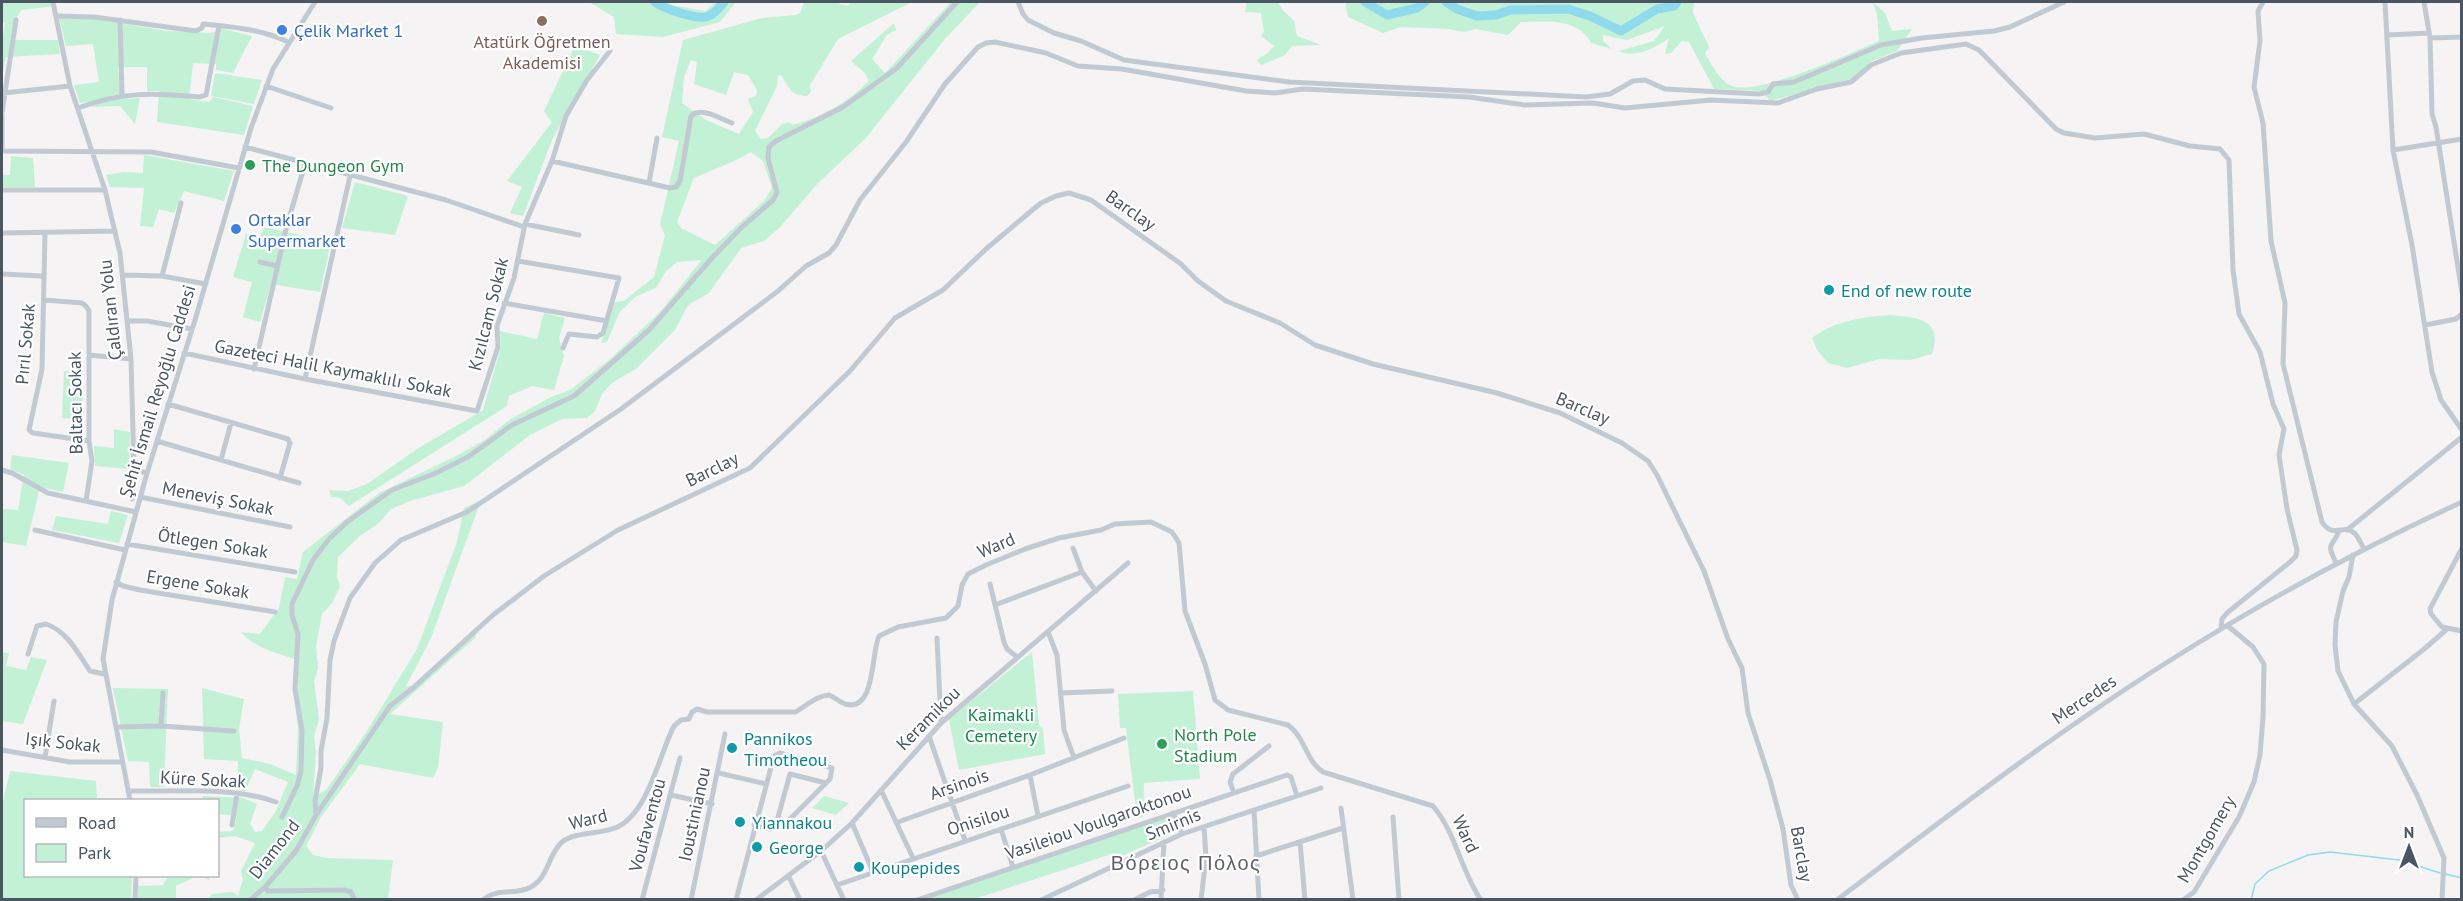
<svg xmlns="http://www.w3.org/2000/svg" width="2463" height="901" font-family="'PT Sans',sans-serif">
  <style>
    .green { fill: #c3f1d5; fill-rule: evenodd }
    .lines { fill: none; stroke-linecap: round; stroke-linejoin: round }
    .stream { stroke: #90daee; stroke-width: 1.5 }
    .river { stroke: #90daee; stroke-width: 9 }
    .minor { stroke: #c1cad2; stroke-width: 5 }
    .education-dot { fill: #8d6e63; stroke: #fff; stroke-width: 2 }
    .shop-dot { fill: #3f7fe0; stroke: #fff; stroke-width: 2 }
    .leisure-dot { fill: #2e9e5b; stroke: #fff; stroke-width: 2 }
    .culture-dot { fill: #0f9aa8; stroke: #fff; stroke-width: 2 }
    .labels { text-anchor: middle; dominant-baseline: central; stroke-width: 4.5; stroke-linejoin: round; paint-order: stroke }
    .shop-label { font-size: 18px; fill: #366cbe; stroke: #fff; text-anchor: start }
    .education-label { font-size: 18px; fill: #785e54; stroke: #fff }
    .leisure-label { font-size: 18px; fill: #27864d; stroke: #fff; text-anchor: start }
    .street-label { font-size: 18px; fill: #4a5661; stroke: #fff }
    .culture-label { font-size: 18px; fill: #0d838f; stroke: #fff; text-anchor: start }
    .park-label { font-size: 18px; fill: #17864f; stroke: #fff }
    .neighbourhood-label { font-size: 20px; letter-spacing: 1.5px; fill: #5f6368; stroke: #fff }
  </style>
  <rect width="100%" height="100%" fill="#f5f3f3"/>
  <!-- green -->
  <path class="green" d="M2,2H56V6L21,10L13,24L10,40H58L60,54L6,57L2,76V43L5,23L2,22Z
    M589,2H667L672,5L705,11L716,2H736L720,22L663,37L616,34L614,17Z
    M804,2H833L848,6L851,2L895,3L912,2L838,39L810,85L811,92L807,96C789,95 790,88 781,75L778,76L777,86L755,131L761,139L768,138L782,124L789,122L793,125C822,117 848,102 869,81L865,73L851,61L894,23L896,30L887,35L872,59L885,73L951,2H980L945,39L865,139L818,183L780,227L764,241L741,248L709,293L688,305L675,330L637,368L612,383L602,394L595,411L587,418L562,419L530,435L464,486L410,501L391,509L379,523L360,536L338,557L337,577L340,586L332,603L322,614L316,646L318,668L314,682L319,719L314,737L316,751L313,798L327,789L367,731L417,649L457,542L464,508L481,500L431,638L406,686H412L476,627V637L390,714L443,722L438,768L433,778L360,764L321,817L306,846L313,855L327,858L393,860L388,899H249L253,894L247,899H208L212,894L233,892L238,896L243,879L241,871L255,843L235,836L218,838V832L233,831L237,816L218,814V800H203V796L243,798L257,804L250,824L255,832L262,831L276,811L288,782L255,769L245,792L237,789L238,761L204,759L202,688L244,699L239,729L242,758L270,764L296,775L298,728L294,695L295,659C275,653 255,648 241,632L260,634L279,608L285,577L297,579L303,552L379,493L460,454L486,439L509,420L551,397L570,390L609,360L660,312L708,252L701,260L677,262L666,271L656,288L635,297L619,313L607,342L601,343L615,302L624,301L654,277L665,235L660,225L679,141L662,137L683,40L762,18L795,15L800,13ZM691,60L697,62L694,84L726,95L734,72L748,75L757,90L756,96L748,99L753,112L739,134L706,120L682,103L684,77ZM751,152L763,161L772,188L764,201L715,245L681,228L677,222L694,178C713,169 733,163 751,152Z
    M1247,2H1278L1282,9L1294,21L1297,36L1321,45L1292,46L1285,55L1261,65L1257,60L1269,52L1274,46L1261,36L1264,31L1261,13L1245,12Z
    M1345,2H1385L1387,4L1394,2H1694L1693,13L1709,47L1705,54C1712,64 1720,82 1732,86C1759,96 1850,53 1879,41L1877,14L1873,2L1885,13L1892,31L1912,29L1897,51L1872,61L1854,78L1770,101L1762,91L1714,89L1689,42L1682,41L1671,53L1665,54L1669,38C1657,47 1635,59 1619,51L1654,41L1665,26L1627,40L1603,35V41L1612,49L1591,43C1577,17 1546,22 1521,22L1508,35L1475,29L1464,32L1449,29L1401,27L1383,33L1348,17Z
    M58,13L167,31L211,33L224,29L252,36L233,73L216,70V64L193,63L189,99L209,102L213,97L253,106L244,135L157,122L159,91H147V67H118L121,99L140,98L135,124L120,106L91,107L88,102L80,103L74,85L99,82L93,44L66,46Z
    M575,46L600,55L552,140L523,216L510,213L522,187L507,181L552,122L544,111Z
    M215,73L262,80L254,104L211,96Z
    M144,155L234,171L224,201L184,191L174,213L159,209L153,227L140,226L144,188L110,187L106,175L123,172L143,173Z
    M11,156L33,158L35,187H2V175H10Z
    M355,182L408,196L395,235L342,228Z
    M264,227L331,242L320,292L271,284L260,322L243,317L252,282L233,277L246,234L260,236Z
    M544,313L565,318L559,338L564,356L554,390L532,386L509,396L507,406L349,506L340,498L331,497L329,490L348,491L367,484L417,449L483,410L501,347L500,331L537,339Z
    M1889,315C1915,317 1944,318 1932,354L1910,360L1879,359L1847,368L1828,363L1817,350L1812,338C1834,321 1862,317 1889,315Z
    M64,371L82,373L84,420L62,418Z
    M114,429L130,432L129,469L95,466L94,446L114,448Z
    M12,455L69,463L63,492L40,487L26,546L2,542L3,509L18,510L24,475L10,469Z
    M111,511L128,515L119,543L52,530L56,516L108,524Z
    M2,652L9,653L6,666L26,670L31,657L47,660L23,724L3,721Z
    M1032,652L1039,726L1043,729L1045,754L959,770L949,719Z
    M113,688L168,689L164,787H150L149,762L128,761Z
    M1193,691L1200,779L1144,783L1143,817L1137,818L1126,728H1120L1118,694Z
    M10,771L96,781L97,800H26V876H132L131,899H2V806Z
    M824,796L849,803L836,815L812,808Z
    M1170,816L1176,832L1117,858L1115,853L974,899L924,900Z
    M168,876H209L210,880L197,876L176,886V899H138V886L163,885Z"/>
  <g class="lines">
    <!-- stream -->
    <path class="stream" d="M2445,874L2462,878
      M2251,900L2255,884L2269,871L2308,855L2330,852L2399,860L2440,873"/>
    <!-- river -->
    <path class="river" d="M655,2C664,9 695,19 706,17C714,15 719,8 724,2
      M1365,2L1387,15L1417,8L1425,2
      M1446,2L1457,9L1477,16L1496,15L1510,10L1568,9L1590,16L1621,31L1657,9L1674,6L1677,2"/>
    <!-- minor -->
    <path class="minor" d="M53,2L70,86L105,190L120,253L131,359L134,470L147,473
      M1018,2L1023,14L1028,20L1054,33L1081,41L1124,60L1289,82L1586,97L1610,94L1633,81L1645,80L1665,89L1759,94L1768,92L1773,84L1794,82L1881,45L1922,38L1994,31L2010,27L2064,2
      M2263,2L2258,11L2260,41L2254,87L2263,123L2271,241L2285,303L2283,364L2322,522C2333,539 2344,524 2353,532C2358,535 2361,544 2364,549
      M2385,2L2393,150L2412,245L2432,372L2441,400L2462,430
      M2424,2L2430,38L2432,114L2436,127L2462,293
      M57,16L94,17L196,31L202,28L203,24C232,27 262,29 288,42
      M120,20L122,95
      M2387,35L2429,33
      M2430,38L2462,37
      M266,86L331,108
      M3,93L70,86
      M78,108C124,91 154,93 200,97L206,95L219,26
      M2,112L16,20
      M2,115V151
      M245,147L446,200L524,227
      M2393,150L2462,139
      M2,151L151,152L239,168
      M552,161L670,188L676,187L680,181L691,116C701,106 720,119 732,123
      M649,183L657,138
      M2,190H105
      M525,224L579,235
      M2,233L115,231
      M45,233L42,369L29,430L33,433L89,441
      M518,261L619,278L603,333L597,337L569,334L563,348
      M260,262L277,266
      M2,274L42,276
      M124,275L162,276L206,284
      M162,276L181,203
      M44,300L82,303L86,306L89,311V441L92,461L86,501
      M504,303L607,321
      M128,321H147L192,329
      M2425,325L2456,319L2462,314
      M184,353L305,379L477,411L498,347L497,326L514,278L525,224L552,161L566,116L587,80L610,51
      M89,355L131,359
      M254,369L287,225L305,164
      M305,379L350,176
      M168,404L288,439L290,443L280,478
      M157,441L299,483
      M221,460L231,423
      M2,470L12,473L48,493L136,512
      M140,497L290,527
      M132,499L134,470
      M35,530L125,550
      M2347,530L2462,437
      M127,544L295,572
      M1073,548L1082,572L1096,591
      M2462,548L2430,609L2431,614L2442,627L2462,631
      M2353,555L2349,577L2343,591L2336,622L2335,645L2338,671L2354,704L2392,746L2417,795L2444,858L2442,900
      M2336,563C2326,541 2331,550 2339,531
      M116,582L123,586L140,590L275,612
      M990,584L1004,642L1007,649L1017,657
      M995,605L1082,572
      M1048,632L1057,655L1064,730L1074,758
      M937,638L941,723
      M28,654L37,626L46,624C67,631 78,653 90,671L104,674
      M1061,693L1112,691
      M2354,704L2423,650L2446,630
      M161,726L163,693
      M116,727L161,726L234,731
      M929,736L965,840
      M2,750L70,762H122
      M45,757L54,701
      M719,773L766,784
      M1030,775L1038,816
      M881,790L913,858
      M128,791C175,792 232,786 276,802
      M1234,793L1230,782L1233,774L1269,746
      M671,795L712,804
      M130,800L103,659L112,600L147,473L195,320L251,128L273,69L315,2
      M1341,808L1353,900
      M1254,810L1259,900
      M1173,813L1182,834
      M316,815L315,801L321,768V751L327,718L330,660L334,641L350,598L375,563L401,540L467,512L621,409L778,291L806,266L829,253L836,245L860,200L906,142L945,84L978,47L986,43L995,42L1046,53L1078,66L1122,69L1246,91L1275,93L1303,89L1469,97L1525,105L1593,103L1625,108L1711,100L1778,103L1817,89L1851,82L1871,65L1901,53L1966,44L1979,50L2056,129L2064,133L2095,138L2144,134L2190,146L2220,149L2229,160L2233,270L2239,314L2260,352L2273,404L2284,429L2279,455L2287,509L2297,550L2296,556L2290,562L2227,613L2222,619L2221,629
      M282,817L297,786L301,771L302,731L295,689L298,634L292,615V604L313,560L329,539L347,522L392,490L436,473L468,457L512,425L574,396L649,330L712,258L741,228L773,200L777,193L768,158L769,147L776,141L843,107L897,68L957,2
      M1393,817L1399,900
      M898,822L1030,775L1124,738
      M852,823L873,872
      M232,825L237,794
      M775,828L790,774L826,783
      M1001,829L1013,867
      M1300,842L1305,900
      M821,851L844,900
      M1256,856L1343,828
      M789,877L800,900
      M837,885L1128,786
      M265,887L268,891L344,890L351,892L355,900
      M135,900L136,876
      M250,900L265,887L296,851L316,815L390,706L413,688L493,615L544,576L618,530L750,468L850,371L895,318L943,290L986,249L1030,212L1041,203L1056,196L1069,193L1091,200L1181,264L1198,281L1226,301L1280,323L1315,345L1373,364L1497,393L1560,413L1622,443L1648,461L1657,475L1704,571L1728,639L1742,668L1748,713L1770,780L1783,829L1791,885L1798,900
      M483,900C498,887 515,896 531,887C549,877 548,854 562,842C574,832 600,834 615,828C648,815 659,755 674,726L681,720L689,719L692,712L697,709L707,712H795C807,706 815,696 829,695C834,697 840,702 845,704C876,713 871,652 879,636L898,627L946,618L958,606L962,585L968,574L986,565L1025,549L1059,538L1101,530L1115,524L1151,522L1172,532L1179,543L1185,611L1205,664L1215,700L1228,710L1288,725C1305,737 1306,761 1323,772L1433,806C1456,833 1461,871 1481,900
      M642,900L680,758
      M691,900L725,734
      M736,900L774,756L780,753L832,768L830,779L784,825L770,829L754,825
      M756,900L821,851L852,823L941,723L1128,563
      M917,900L1287,775L1291,777L1297,796
      M1041,900L1182,834L1321,788
      M1134,900L1150,892L1163,890
      M1161,900L1164,842
      M1201,900L1206,858L1204,827
      M1837,900C1945,818 2052,735 2166,663C2260,603 2360,549 2462,502
      M2183,900L2194,892L2239,817L2254,782L2260,755L2263,717L2264,664L2253,647L2228,626"/>
  </g>
  <!-- markers -->
  <circle class="education-dot" cx="542" cy="21" r="6"/>
  <g class="shop-dot">
    <circle cx="282" cy="30" r="6"/>
    <circle cx="236" cy="229" r="6"/>
  </g>
  <g class="leisure-dot">
    <circle cx="250" cy="165" r="6"/>
    <circle cx="1162" cy="744" r="6"/>
  </g>
  <g class="culture-dot">
    <circle cx="1829" cy="290" r="6"/>
    <circle cx="732" cy="748" r="6"/>
    <circle cx="740" cy="822" r="6"/>
    <circle cx="757" cy="847" r="6"/>
    <circle cx="859" cy="867" r="6"/>
  </g>
  <g class="labels">
    <!-- shop labels -->
    <g class="shop-label">
      <text x="294" y="30">Çelik Market 1</text>
      <text x="248" y="219">Ortaklar<tspan x="248" dy="21">Supermarket</tspan></text>
    </g>
    <!-- education labels -->
    <g class="education-label">
      <text x="542" y="41">Atatürk Öğretmen<tspan x="542" dy="21">Akademisi</tspan></text>
    </g>
    <!-- leisure labels -->
    <g class="leisure-label">
      <text x="262" y="165">The Dungeon Gym</text>
      <text x="1174" y="734">North Pole<tspan x="1174" dy="21">Stadium</tspan></text>
    </g>
    <!-- street labels -->
    <g class="street-label">
      <text transform="translate(1131 210) rotate(35)">Barclay</text>
      <text transform="translate(110 310) rotate(-96)">Çaldıran Yolu</text>
      <text transform="translate(488 314) rotate(-76)">Kızılcam Sokak</text>
      <text transform="translate(25 344) rotate(-85)">Pırıl Sokak</text>
      <text transform="translate(333 368) rotate(11)">Gazeteci Halil Kaymaklılı Sokak</text>
      <text transform="translate(157 391) rotate(-73)">Şehit İsmail Reyoğlu Caddesi</text>
      <text transform="translate(75 403) rotate(-91)">Baltacı Sokak</text>
      <text transform="translate(1583 408) rotate(23)">Barclay</text>
      <text transform="translate(712 469) rotate(-26)">Barclay</text>
      <text transform="translate(218 498) rotate(11)">Meneviş Sokak</text>
      <text transform="translate(213 543) rotate(9)">Ötlegen Sokak</text>
      <text transform="translate(996 545) rotate(-23)">Ward</text>
      <text transform="translate(198 584) rotate(9)">Ergene Sokak</text>
      <text transform="translate(2084 699) rotate(-34)">Mercedes</text>
      <text transform="translate(928 718) rotate(-45)">Keramikou</text>
      <text transform="translate(63 742) rotate(6)">Işık Sokak</text>
      <text transform="translate(203 779) rotate(3)">Küre Sokak</text>
      <text transform="translate(959 784) rotate(-19)">Arsinois</text>
      <text transform="translate(694 814) rotate(-78)">Ioustinianou</text>
      <text transform="translate(588 819) rotate(-14)">Ward</text>
      <text transform="translate(978 820) rotate(-18)">Onisilou</text>
      <text transform="translate(1098 822) rotate(-19)">Vasileiou Voulgaroktonou</text>
      <text transform="translate(1173 824) rotate(-22)">Smirnis</text>
      <text transform="translate(647 825) rotate(-75)">Voufaventou</text>
      <text transform="translate(1466 834) rotate(65)">Ward</text>
      <text transform="translate(2206 839) rotate(-60)">Montgomery</text>
      <text transform="translate(274 849) rotate(-52)">Diamond</text>
      <text transform="translate(1802 854) rotate(80)">Barclay</text>
    </g>
    <!-- culture labels -->
    <g class="culture-label">
      <text x="1841" y="290">End of new route</text>
      <text x="744" y="738">Pannikos<tspan x="744" dy="21">Timotheou</tspan></text>
      <text x="752" y="822">Yiannakou</text>
      <text x="769" y="847">George</text>
      <text x="871" y="867">Koupepides</text>
    </g>
    <!-- park labels -->
    <g class="park-label">
      <text x="1001" y="714">Kaimakli<tspan x="1001" dy="21">Cemetery</tspan></text>
    </g>
    <!-- neighbourhood labels -->
    <g class="neighbourhood-label">
      <text x="1186" y="863">Βόρειος Πόλος</text>
    </g>
  </g>
  <!-- border -->
  <rect width="2463" height="901" fill="none" stroke="#4a5661" stroke-width="6"/>
  <!-- legend -->
  <rect x="24" y="799" width="195" height="78" fill="#ffffff" stroke="#b7bbc0" stroke-width="1.5"/>
  <rect x="36" y="818" width="30" height="9" fill="#c1cad2" stroke="#b7bbc0" stroke-width="1.5"/>
  <text x="78" y="829" font-size="18" fill="#4a5661">Road</text>
  <rect x="36" y="844" width="30" height="18" fill="#c3f1d5" stroke="#b7bbc0" stroke-width="1.5"/>
  <text x="78" y="859" font-size="18" fill="#4a5661">Park</text>
  <!-- north arrow -->
  <g transform="translate(2409 847)" stroke="#ffffff" stroke-width="4.5" paint-order="stroke">
  <path d="M0-4.5L10 22L0 15L-10 22Z" fill="#4a5661"/>
  <text y="-9" font-size="16" font-weight="bold" text-anchor="middle" fill="#4a5661">N</text>
  </g>
</svg>
